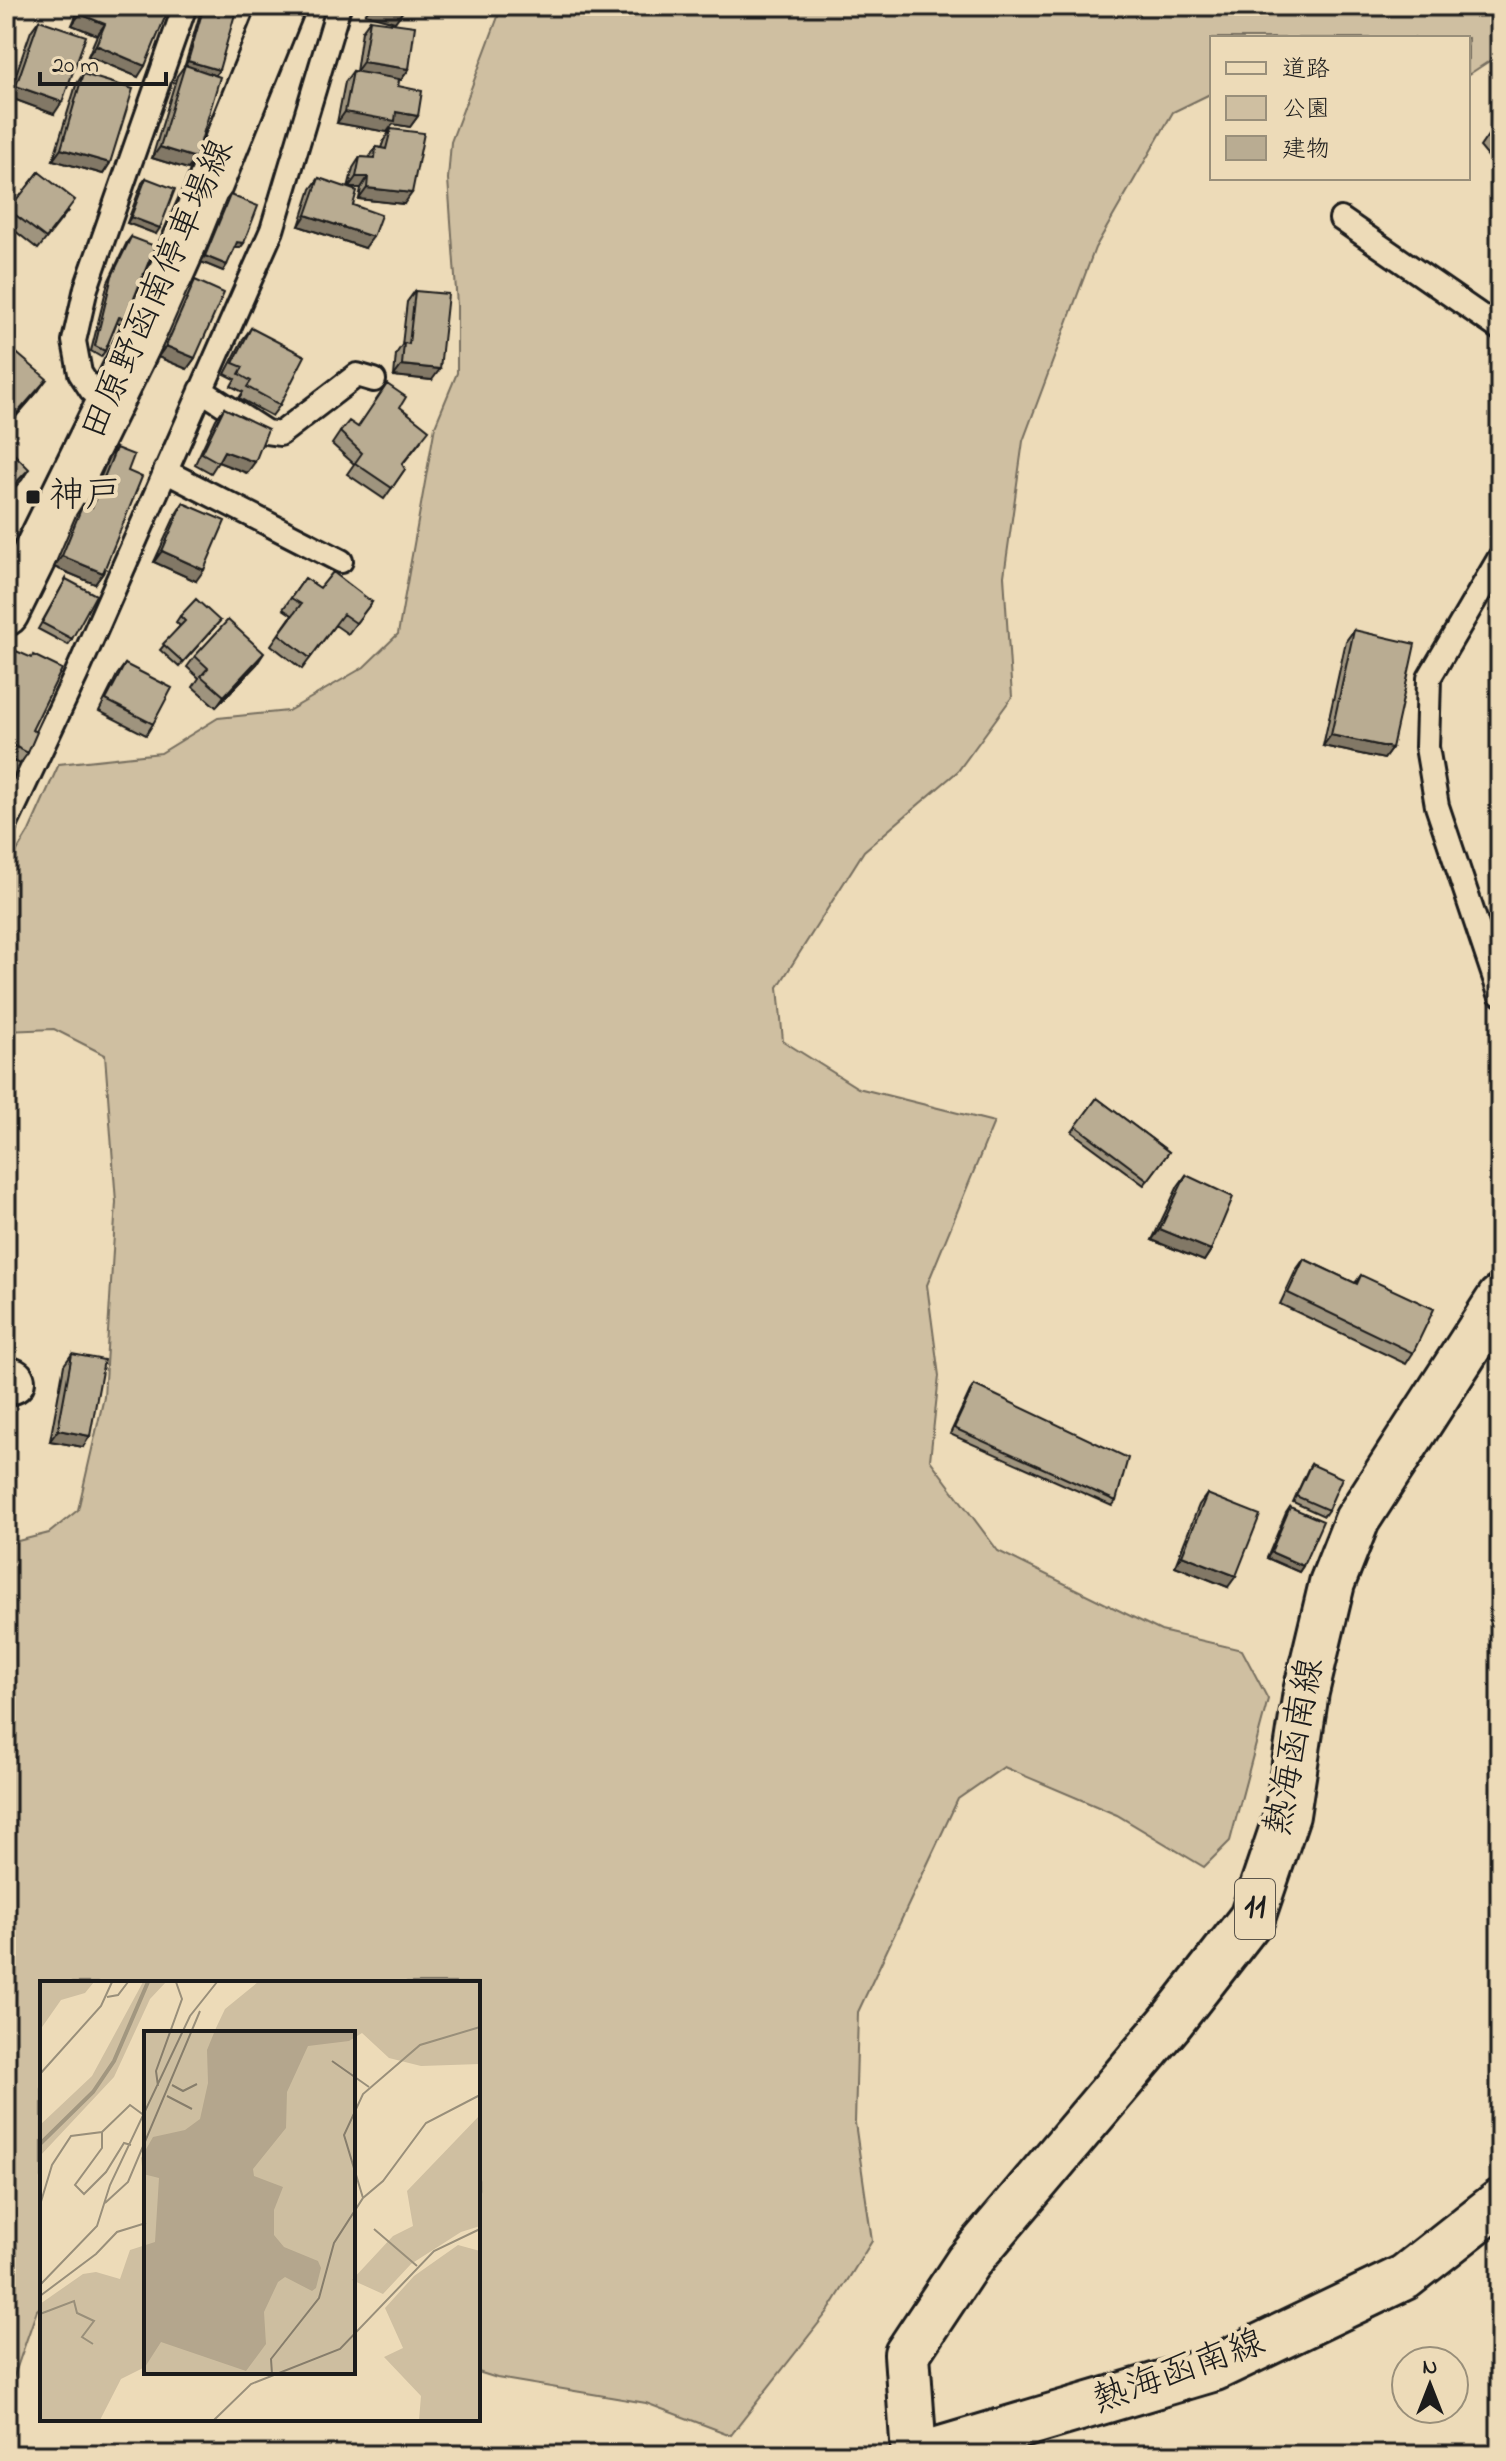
<svg xmlns="http://www.w3.org/2000/svg" width="1506" height="2461" font-family="'Indie Flower','Klee One',sans-serif">
  <style>
    .green { fill: #cfbfa1; stroke: #766e5e; stroke-width: 2 }
    .lines { fill: none; stroke-linecap: round; stroke-linejoin: round }
    .service-casing { stroke: #1c1c1c; stroke-width: 28 }
    .minor-casing { stroke: #1c1c1c; stroke-width: 50 }
    .secondary-casing { stroke: #1c1c1c; stroke-width: 50 }
    .primary-casing { stroke: #1c1c1c; stroke-width: 50 }
    .service { stroke: #eddbb8; stroke-width: 22 }
    .minor { stroke: #eddbb8; stroke-width: 44 }
    .secondary { stroke: #eddbb8; stroke-width: 44 }
    .primary { stroke: #eddbb8; stroke-width: 44 }
    .wall { fill: #9f947e; stroke: #1c1c1c; stroke-width: 2 }
    .shaded-wall { fill: #827866; stroke: #1c1c1c; stroke-width: 2 }
    .building { fill: #b9ac92; stroke: #1c1c1c; stroke-width: 2 }
    .poi-dot { fill: #1c1c1c; stroke: #eddbb8; stroke-width: 3 }
    .labels { text-anchor: middle; dominant-baseline: central; stroke-width: 8; stroke-linejoin: round; paint-order: stroke }
    .shield { fill: #eddbb8; stroke: #5b554b; stroke-width: 2 }
    .shield-label { font-size: 34px; font-weight: bold; fill: #1c1c1c }
    .street-label { font-size: 36px; fill: #1c1c1c; stroke: #eddbb8 }
    .poi-label { font-size: 36px; fill: #1c1c1c; stroke: #eddbb8; text-anchor: start }
    .inset-river { fill: none; stroke: #a29780; stroke-width: 4 }
    .inset-road { fill: none; stroke: #998f7a; stroke-width: 2 }
    .view { fill: #1c1c1c; fill-opacity: 0.15; stroke: #1c1c1c; stroke-width: 4 }
    .inset-edge { fill: none; stroke: #1c1c1c; stroke-width: 4 }
  </style>
  <rect width="100%" height="100%" fill="#eddbb8"/>
  <filter id="ink" filterUnits="userSpaceOnUse"><feTurbulence type="fractalNoise" baseFrequency=".0125" numOctaves="2"/><feDisplacementMap in="SourceGraphic" scale="16" xChannelSelector="R" yChannelSelector="G"/><feConvolveMatrix kernelMatrix="1 2 1 2 8 2 1 2 1" color-interpolation-filters="sRGB"/></filter>
  <g filter="url(#ink)">
    <!-- green -->
    <path class="green" d="M502,6H1500V54L1468,75V38H1212V93L1173,112L1095,248L1023,441L1004,576L1012,697L958,771L864,851L778,987L783,1041L858,1088L994,1122L927,1285L939,1376L930,1460L998,1551L1161,1631L1242,1650L1268,1699L1230,1841L1204,1867L1117,1815L1004,1767L958,1799L858,2012L855,2123L872,2241L829,2310L731,2435L646,2403L497,2378L478,2372V1983H42V2305L37,2310L6,2399V1544L49,1533L78,1510L104,1397L116,1202L105,1055L54,1029L6,1031V869L29,831L59,764L161,753L218,718L288,711L364,667L398,634L435,426L457,373V305L448,179L451,142Z"/>
    <g class="lines">
      <defs>
        <path id="service" d="M1341,219L1500,329
          M201,390L266,432L280,434L357,375L374,380
          M108,405L91,390L80,373L74,341L86,288L185,6
          M165,471L341,561
          M1500,557L1429,678L1427,747L1437,806L1500,994
          M6,824L76,675L272,230L339,6"/>
        <path id="minor" d="M6,1383L12,1381"/>
        <path id="secondary" d="M6,613L150,320L204,199L282,6"/>
        <path id="primary" d="M914,2455L907,2354L968,2262L1170,2023L1252,1918L1287,1815L1306,1692L1332,1583L1357,1520L1500,1298
          M921,2455L1215,2368L1405,2277L1500,2202"/>
      </defs>
      <!-- service casing -->
      <use href="#service" class="service-casing"/>
      <!-- minor casing -->
      <use href="#minor" class="minor-casing"/>
      <!-- secondary casing -->
      <use href="#secondary" class="secondary-casing"/>
      <!-- primary casing -->
      <use href="#primary" class="primary-casing"/>
      <!-- service -->
      <use href="#service" class="service"/>
      <!-- minor -->
      <use href="#minor" class="minor"/>
      <!-- secondary -->
      <use href="#secondary" class="secondary"/>
      <!-- primary -->
      <use href="#primary" class="primary"/>
    </g>
    <!-- wall -->
    <path class="wall" d="M80,6H158L138,77L88,56L97,35L72,25Z
      M204,6L215,75L188,169L152,158L177,76L185,65L201,10Z
      M39,20L54,114L8,97L31,31Z
      M370,20L409,69L401,80H399L398,86L418,116L410,127L393,124L387,132L337,123L345,82L353,71L356,72L362,31Z
      M83,74L110,163L103,174L53,160L76,85Z
      M1500,124V171L1480,147L1491,131Z
      M391,129L404,204L359,199L361,188H348L353,168L360,157L369,158L376,147L381,148L384,140Z
      M39,172L68,211L38,249L15,231L6,243V215Z
      M146,178L156,234L127,223L142,183Z
      M319,178L353,205L365,248L299,226L311,189Z
      M230,195L244,243L240,248H235L223,271L201,262L226,200Z
      M131,237L126,318L122,323H116L105,351L101,357L91,351L108,282L127,242Z
      M195,280V358L187,369L158,357L187,291Z
      M415,291L432,380L394,376L396,354L402,345L407,302Z
      M251,328L280,405L272,416L239,398L243,392L231,386L235,379L225,374L243,339Z
      M6,356L39,390L6,428Z
      M400,407L421,441L402,465L405,469L384,499L347,474L354,464L332,444L340,432L358,427Z
      M224,408L247,473L218,462L211,473L195,464L216,419Z
      M116,448L128,471L103,573L95,584L54,567L76,515L83,504L89,506L108,459Z
      M183,503L196,581L154,562L176,514Z
      M305,578L320,588L372,602L348,634L335,625L302,669L271,645L292,615L283,609Z
      M66,579L72,639L68,645L38,629Z
      M180,616L220,621L179,667L160,650L180,626L176,622Z
      M1354,630L1392,748L1384,759L1323,746L1346,641Z
      M16,651L28,753L20,764L6,757V665Z
      M195,656L257,664L216,707L193,687L199,678L187,667Z
      M125,664L153,724L146,735L99,711L117,675Z
      M1097,1098L1169,1152L1144,1185L1072,1132Z
      M1186,1175L1211,1250L1204,1261L1152,1240L1178,1186Z
      M1304,1259L1355,1283L1361,1275L1413,1353L1406,1364L1280,1304L1296,1270Z
      M72,1354L83,1447L50,1441L64,1365Z
      M974,1385L1116,1501L1112,1506L950,1434L970,1391Z
      M1311,1464L1328,1510L1324,1516L1293,1502L1308,1469Z
      M1207,1494L1228,1587L1175,1566L1199,1505Z
      M1290,1507L1303,1566L1299,1572L1267,1558L1286,1513Z"/>
    <!-- shaded-wall -->
    <path class="shaded-wall" d="M371,6H385L403,11L395,22L365,14Z
      M80,14L105,24L97,35L72,25Z
      M96,45L145,66L138,77L88,56Z
      M188,61L219,70L215,76L184,67Z
      M363,62L409,69L401,80L355,73Z
      M16,86L62,102L54,114L8,97Z
      M345,112H396L418,116L410,127L393,124L387,132L337,123Z
      M160,147L196,158L188,169L152,158Z
      M61,149L110,163L103,174L53,160Z
      M356,177H368L361,188H348Z
      M367,188L412,193L404,204L359,199Z
      M306,215L373,237L365,248L299,226Z
      M131,217L160,228L156,234L127,223Z
      M237,242L244,243L240,248H233Z
      M205,256L227,265L223,271L201,262Z
      M119,317L126,318L122,323H115Z
      M166,346L195,358L187,369L158,357Z
      M402,365L440,369L432,380L394,376Z
      M47,379L39,390L6,428L12,419Z
      M224,451L255,462L247,473L218,462Z
      M29,469L22,480L6,496V493Z
      M162,551L204,570L196,581L154,562Z
      M62,556L103,573L95,584L54,567Z
      M264,653L257,664L216,707L224,696Z
      M1331,735L1392,748L1384,759L1323,746Z
      M1160,1229L1211,1250L1204,1261L1152,1240Z
      M58,1430L90,1436L83,1447L50,1441Z
      M1271,1552L1303,1566L1299,1572L1267,1558Z
      M1182,1555L1236,1576L1228,1587L1175,1566Z"/>
    <!-- building -->
    <path class="building" d="M83,6H158L168,10L145,66L96,45L105,24L80,14Z
      M204,6H210L235,14L219,70L188,61Z
      M385,6H404L403,11Z
      M39,20L86,36L62,102L16,86Z
      M370,20L415,26L409,69L363,62Z
      M185,65L220,77L196,158L160,147Z
      M353,71L399,79L398,86L422,91L418,116L396,112L395,121L345,112Z
      M83,74L133,89L110,163L61,149Z
      M1500,124V142L1491,131Z
      M391,129L424,133L412,193L367,188L368,177H356L360,157L375,158L376,147L386,149Z
      M39,172L75,200L46,238L9,210Z
      M146,178L175,189L160,228L131,217Z
      M319,178L357,191L353,205L381,215L373,237L306,215Z
      M230,195L258,206L244,243L237,242L227,265L205,256Z
      M6,221L16,229L6,242Z
      M131,237L155,246L126,318L119,317L105,351L95,346L112,276Z
      M195,280L224,293L195,358L166,346Z
      M6,288L14,294L6,305Z
      M415,291L448,294L440,369L402,365L404,343L409,344Z
      M251,328L305,356L280,405L247,387L251,381L239,374L243,367L233,363Z
      M12,349L47,379L12,419L6,414V356Z
      M387,384L406,397L400,407L429,430L402,464L405,469L392,488L355,463L362,453L340,432L349,421L358,427Z
      M224,408L268,429L255,462L224,451L218,462L202,453Z
      M6,446L29,469L6,493Z
      M116,448L134,455L128,471L142,477L103,573L62,556L83,504L92,507Z
      M183,503L225,521L204,570L162,551Z
      M333,572L372,602L356,623L343,614L310,658L279,634L301,604L291,598L305,578L320,588Z
      M66,579L96,595L72,639L42,623Z
      M196,599L220,621L183,662L163,644L185,621L180,616Z
      M228,620L264,653L224,696L201,676L208,668L195,656Z
      M1354,630L1415,644L1392,748L1331,735Z
      M16,651L32,658L33,655L62,669L32,730L37,732L28,753L6,742V670Z
      M125,664L172,688L153,724L106,700Z
      M1097,1098L1169,1152L1148,1180L1076,1126Z
      M1186,1175L1233,1197L1211,1250L1160,1229Z
      M1304,1259L1357,1284L1361,1275L1434,1309L1413,1353L1288,1293Z
      M72,1354L104,1360L90,1436L58,1430Z
      M974,1385L1128,1458L1116,1501L954,1428Z
      M1311,1464L1342,1478L1328,1510L1296,1496Z
      M1207,1494L1260,1515L1236,1576L1182,1555Z
      M1290,1507L1323,1521L1303,1566L1271,1552Z"/>
  </g>
  <!-- markers -->
  <rect class="poi-dot" x="25" y="489" width="16" height="16" rx="4"/>
  <g class="labels">
    <!-- shield labels -->
    <rect class="shield" x="1235" y="1879" width="40" height="60" rx="6"/>
    <g class="shield-label">
      <text x="1255" y="1909">11</text>
    </g>
    <!-- street labels -->
    <g class="street-label">
      <text transform="translate(159 290) rotate(-66)">田原野函南停車場線</text>
      <text transform="translate(1296 1747) rotate(-79)">熱海函南線</text>
      <text transform="translate(1179 2373) rotate(-20)">熱海函南線</text>
    </g>
    <!-- poi labels -->
    <g class="poi-label">
      <text x="49" y="497">神戸</text>
    </g>
  </g>
  <!-- overview -->
  <g transform="translate(40 1981)">
    <rect width="440" height="440" fill="#eddbb8"/>
    <path d="M0,1H54L45,12L21,19L0,49ZM103,1H126L110,18L74,96L0,175V144L52,95ZM218,1H440V83L381,85L349,77L322,52L309,60L268,65L247,111L246,147L213,188L214,195L243,206L234,229V254L244,266L278,280L281,287L276,307L272,310L245,296L238,301L224,331L226,363L206,390L121,361L105,386L81,398L60,439H0V323L43,293L56,291L80,298L90,269L115,261L119,197L103,193L101,177L113,156L145,149L160,138L168,102L167,69L176,47L185,28ZM440,134V245L421,251L371,283L343,313L312,299L353,255L373,245L367,210ZM418,264L440,270V439H379L381,415L344,376L363,367L345,327L374,295Z" fill="#cfbfa1"/>
    <path class="inset-river" d="M0,163L53,111L74,80L108,1"/>
    <path class="inset-road" d="M67,16L78,14L88,1M292,80L329,106M0,93L61,25L72,1M132,104L143,110L157,103M118,105L116,90L142,18L136,1M127,115L152,128M62,151V167L35,204L44,213L66,191L84,162L91,164M323,217L304,154L323,113L380,64L440,46M65,222L88,201L160,30M0,224L12,184L31,155L62,151L90,124L105,135M334,248L377,285M0,304L57,245L70,204L150,35L177,1M0,315L56,273L77,251L106,242M0,333L34,320L37,332L54,340L42,356L53,363M232,393L231,378L279,317L294,262L323,217L343,200L386,142L440,114M174,439L211,403L300,368L394,270L440,248"/>
    <path class="view" d="M104,50H315V393H104Z"/>
    <rect width="440" height="440" class="inset-edge"/>
  </g>
  <!-- margin -->
  <rect width="1506" height="2461" fill="none" stroke="#eddbb8" stroke-width="32"/>
  <rect x="16" y="16" width="1474" height="2429" fill="none" stroke="#1c1c1c" stroke-width="3" filter="url(#ink)"/>
  <!-- legend -->
  <rect x="1210" y="36" width="260" height="144" fill="#eddbb8" stroke="#998f7a" stroke-width="2"/>
  <rect x="1226" y="62" width="40" height="12" fill="#eddbb8" stroke="#998f7a" stroke-width="2"/>
  <text x="1282" y="76" font-size="24" fill="#1c1c1c">道路</text>
  <rect x="1226" y="96" width="40" height="24" fill="#cfbfa1" stroke="#998f7a" stroke-width="2"/>
  <text x="1282" y="116" font-size="24" fill="#1c1c1c">公園</text>
  <rect x="1226" y="136" width="40" height="24" fill="#b9ac92" stroke="#998f7a" stroke-width="2"/>
  <text x="1282" y="156" font-size="24" fill="#1c1c1c">建物</text>
  <!-- north arrow -->
  <g transform="translate(1430 2385)"><circle r="38" fill="#eddbb8" stroke="#998f7a" stroke-width="2"/>
  <path d="M0-6L14 30L0 20L-14 30Z" fill="#1c1c1c"/>
  <text y="-12" font-size="22" font-weight="bold" text-anchor="middle" fill="#1c1c1c">N</text>
  </g>
  <!-- scale -->
  <path d="M40 72v12h126v-12" fill="none" stroke="#1c1c1c" stroke-width="4"/>
  <text x="52" y="72" font-size="24" fill="#1c1c1c" stroke="#eddbb8" stroke-width="6" paint-order="stroke">20 m</text>
</svg>
